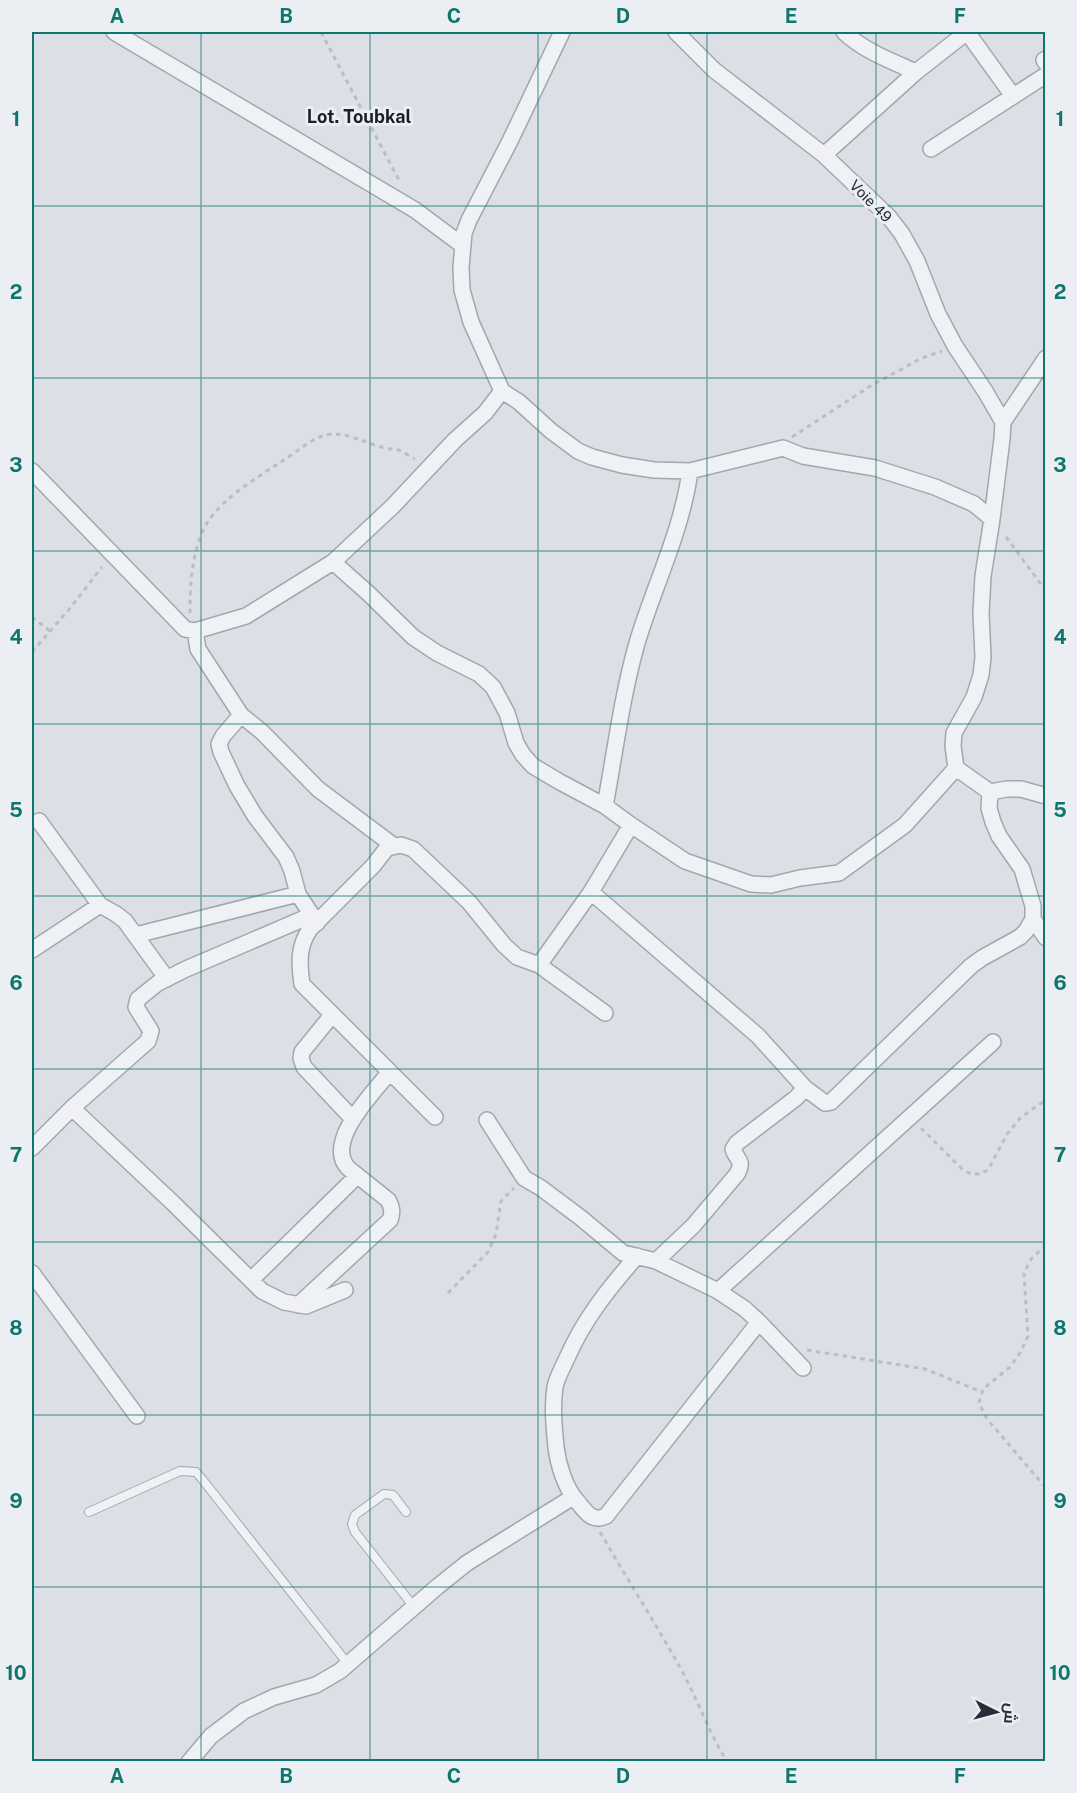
<svg xmlns="http://www.w3.org/2000/svg" width="1077" height="1793" font-family="'Public Sans',Cairo,sans-serif">
  <style>
    .lines { fill: none; stroke-linecap: round; stroke-linejoin: round }
    .service-casing { stroke: #a2a7af; stroke-width: 10 }
    .minor-casing { stroke: #a2a7af; stroke-width: 18 }
    .path { stroke: #bbbec4; stroke-width: 3; stroke-dasharray: 4.5 4.5; stroke-linecap: butt }
    .service { stroke: #eff1f4; stroke-width: 8 }
    .minor { stroke: #eff1f4; stroke-width: 15 }
    .grid { fill: none; stroke: #0f766e; stroke-width: 1.5; stroke-opacity: 0.55 }
    .labels { text-anchor: middle; dominant-baseline: central; stroke-width: 6; stroke-linejoin: round; paint-order: stroke }
    .street-label { font-size: 15px; fill: #272e3b; stroke: #ebeff4 }
    .quarter-label { font-size: 18px; font-weight: bold; fill: #19202c; stroke: #ebeff4 }
    .neatline { fill: none; stroke: #0f766e; stroke-width: 2 }
    .grid-label { font-size: 20px; text-anchor: middle; font-weight: bold; fill: #0f766e }
  </style>
  <rect width="100%" height="100%" fill="#dce0e6"/>
  <g class="lines">
    <defs>
      <path id="service" d="M89,1512L180,1471L196,1472L202,1479L348,1664
        M406,1512L393,1495L384,1494L355,1515L352,1524L355,1532L414,1607"/>
      <path id="minor" d="M114,32L415,210L462,245
        M562,32L509,143L469,220L464,233L461,267L462,290L471,322L502,391L519,402L551,431L578,451L592,457L622,465L654,470L690,471L783,448L803,456L875,468L935,487L974,504L992,519
        M676,32L714,70L824,155L889,217L902,234L917,261L938,314L955,346L985,391L1003,422
        M844,32C864,51 891,61 916,72
        M967,32L1013,96
        M1046,59L1044,60L1046,63
        M931,149L1046,75
        M824,155L916,72L967,32
        M1046,358L1003,422L1002,439L992,519L983,576L981,613L983,657L981,675L974,697L954,733L953,746L956,768L990,792L1007,789H1021L1046,796
        M32,471L185,629L195,631L246,616L333,562L368,593L413,637L437,653L479,674L493,687L507,713L516,743L523,755L533,766L560,782L605,806L631,825L685,861L751,884L771,885L800,878L839,873L905,825L956,768
        M333,562L393,506L455,440L485,413L502,391
        M195,631L198,649L241,715L262,732L318,789L394,846
        M241,715L223,736L219,744L221,752L237,786L255,816L286,857L292,871L298,894L317,923
        M605,806C615,752 622,696 637,643C654,586 682,531 690,471
        M39,821L100,905L116,914L125,921L167,979
        M591,892L758,1036L805,1088
        M1033,919L1046,938
        M136,935L298,894
        M32,950L100,905
        M539,965L591,892L631,825
        M332,1015L302,1052L301,1058L304,1067L352,1118
        M72,1108L174,1204L262,1291L284,1302L306,1306L345,1290
        M435,1117L302,984C299,964 298,946 310,929L373,866L387,848L401,845L413,849L469,902L504,945L517,957L539,965L605,1013
        M487,1120L524,1178L541,1188L581,1218L623,1253L656,1261L718,1291L745,1309L759,1322L803,1368
        M32,1148L72,1108L148,1041L151,1031L136,1007L138,999L158,983L186,969L312,915
        M637,1256C609,1288 584,1319 567,1358C563,1367 557,1377 555,1387C552,1407 554,1427 556,1447C558,1464 565,1488 577,1501C585,1511 592,1523 606,1516L759,1322
        M656,1261L693,1226L737,1174C745,1160 736,1160 733,1149L737,1143L796,1098L805,1088L825,1103L831,1102L971,966L982,958L1020,937L1026,931L1033,919V906L1022,869L999,836L993,822L989,808L990,792
        M32,1273L137,1416
        M251,1280L357,1176
        M718,1291L993,1042
        M298,1305L390,1220C393,1212 392,1207 388,1200L348,1168C324,1142 373,1093 389,1073
        M189,1762L211,1736L244,1711L274,1697L316,1685L340,1671L437,1587L467,1563L573,1497"/>
    </defs>
    <!-- service casing -->
    <use href="#service" class="service-casing"/>
    <!-- minor casing -->
    <use href="#minor" class="minor-casing"/>
    <!-- path -->
    <path class="path" d="M321,32L400,182
      M792,437L872,385L922,358L942,351
      M1006,537L1046,591
      M190,613C190,584 192,545 209,520C228,494 258,477 284,460C298,451 315,435 332,434C350,434 364,442 381,447C387,449 393,449 399,450C404,452 410,457 415,459
      M32,617L50,631
      M32,652L71,607L102,567
      M921,1128L962,1169L971,1174H979L988,1170L1007,1134L1021,1117L1046,1100
      M1046,1245L1031,1259L1024,1273L1028,1336L1020,1353L1010,1367L983,1389L979,1403L987,1419L1046,1488
      M448,1293L488,1252L496,1234L501,1201L514,1188
      M807,1350L925,1369L982,1392
      M600,1532C627,1579 656,1624 682,1671C698,1701 709,1732 727,1762"/>
    <!-- service -->
    <use href="#service" class="service"/>
    <!-- minor -->
    <use href="#minor" class="minor"/>
  </g>
  <!-- grid -->
  <path class="grid" d="M201,32V1762M370,32V1762M538,32V1762M707,32V1762M876,32V1762M32,206H1046M32,378H1046M32,551H1046M32,724H1046M32,896H1046M32,1069H1046M32,1242H1046M32,1415H1046M32,1587H1046"/>
  <g class="labels">
    <!-- street labels -->
    <g class="street-label">
      <text transform="translate(871 201) rotate(45)">Voie 49</text>
    </g>
    <!-- quarter labels -->
    <g class="quarter-label">
      <text x="359" y="116">Lot. Toubkal</text>
    </g>
  </g>
  <!-- border -->
  <rect width="1077" height="1793" fill="none" stroke="#ebeff4" stroke-width="66"/>
  <!-- north arrow -->
  <g transform="translate(996 1712) rotate(96)" stroke="#ebeff4" stroke-width="4.5" paint-order="stroke">
  <path d="M0-4.5L10 22L0 15L-10 22Z" fill="#272e3b"/>
  <text y="-9" font-size="16" font-weight="bold" text-anchor="middle" fill="#272e3b">ش</text>
  </g>
  <rect x="33" y="33" width="1011" height="1727" class="neatline"/>
  <g class="grid-label">
    <text x="117" y="23">A</text>
    <text x="286" y="23">B</text>
    <text x="454" y="23">C</text>
    <text x="623" y="23">D</text>
    <text x="791" y="23">E</text>
    <text x="960" y="23">F</text>
    <text x="16" y="126">1</text>
    <text x="1060" y="126">1</text>
    <text x="16" y="299">2</text>
    <text x="1060" y="299">2</text>
    <text x="16" y="472">3</text>
    <text x="1060" y="472">3</text>
    <text x="16" y="644">4</text>
    <text x="1060" y="644">4</text>
    <text x="16" y="817">5</text>
    <text x="1060" y="817">5</text>
    <text x="16" y="990">6</text>
    <text x="1060" y="990">6</text>
    <text x="16" y="1162">7</text>
    <text x="1060" y="1162">7</text>
    <text x="16" y="1335">8</text>
    <text x="1060" y="1335">8</text>
    <text x="16" y="1508">9</text>
    <text x="1060" y="1508">9</text>
    <text x="16" y="1680">10</text>
    <text x="1060" y="1680">10</text>
    <text x="117" y="1783">A</text>
    <text x="286" y="1783">B</text>
    <text x="454" y="1783">C</text>
    <text x="623" y="1783">D</text>
    <text x="791" y="1783">E</text>
    <text x="960" y="1783">F</text>
  </g>
</svg>
